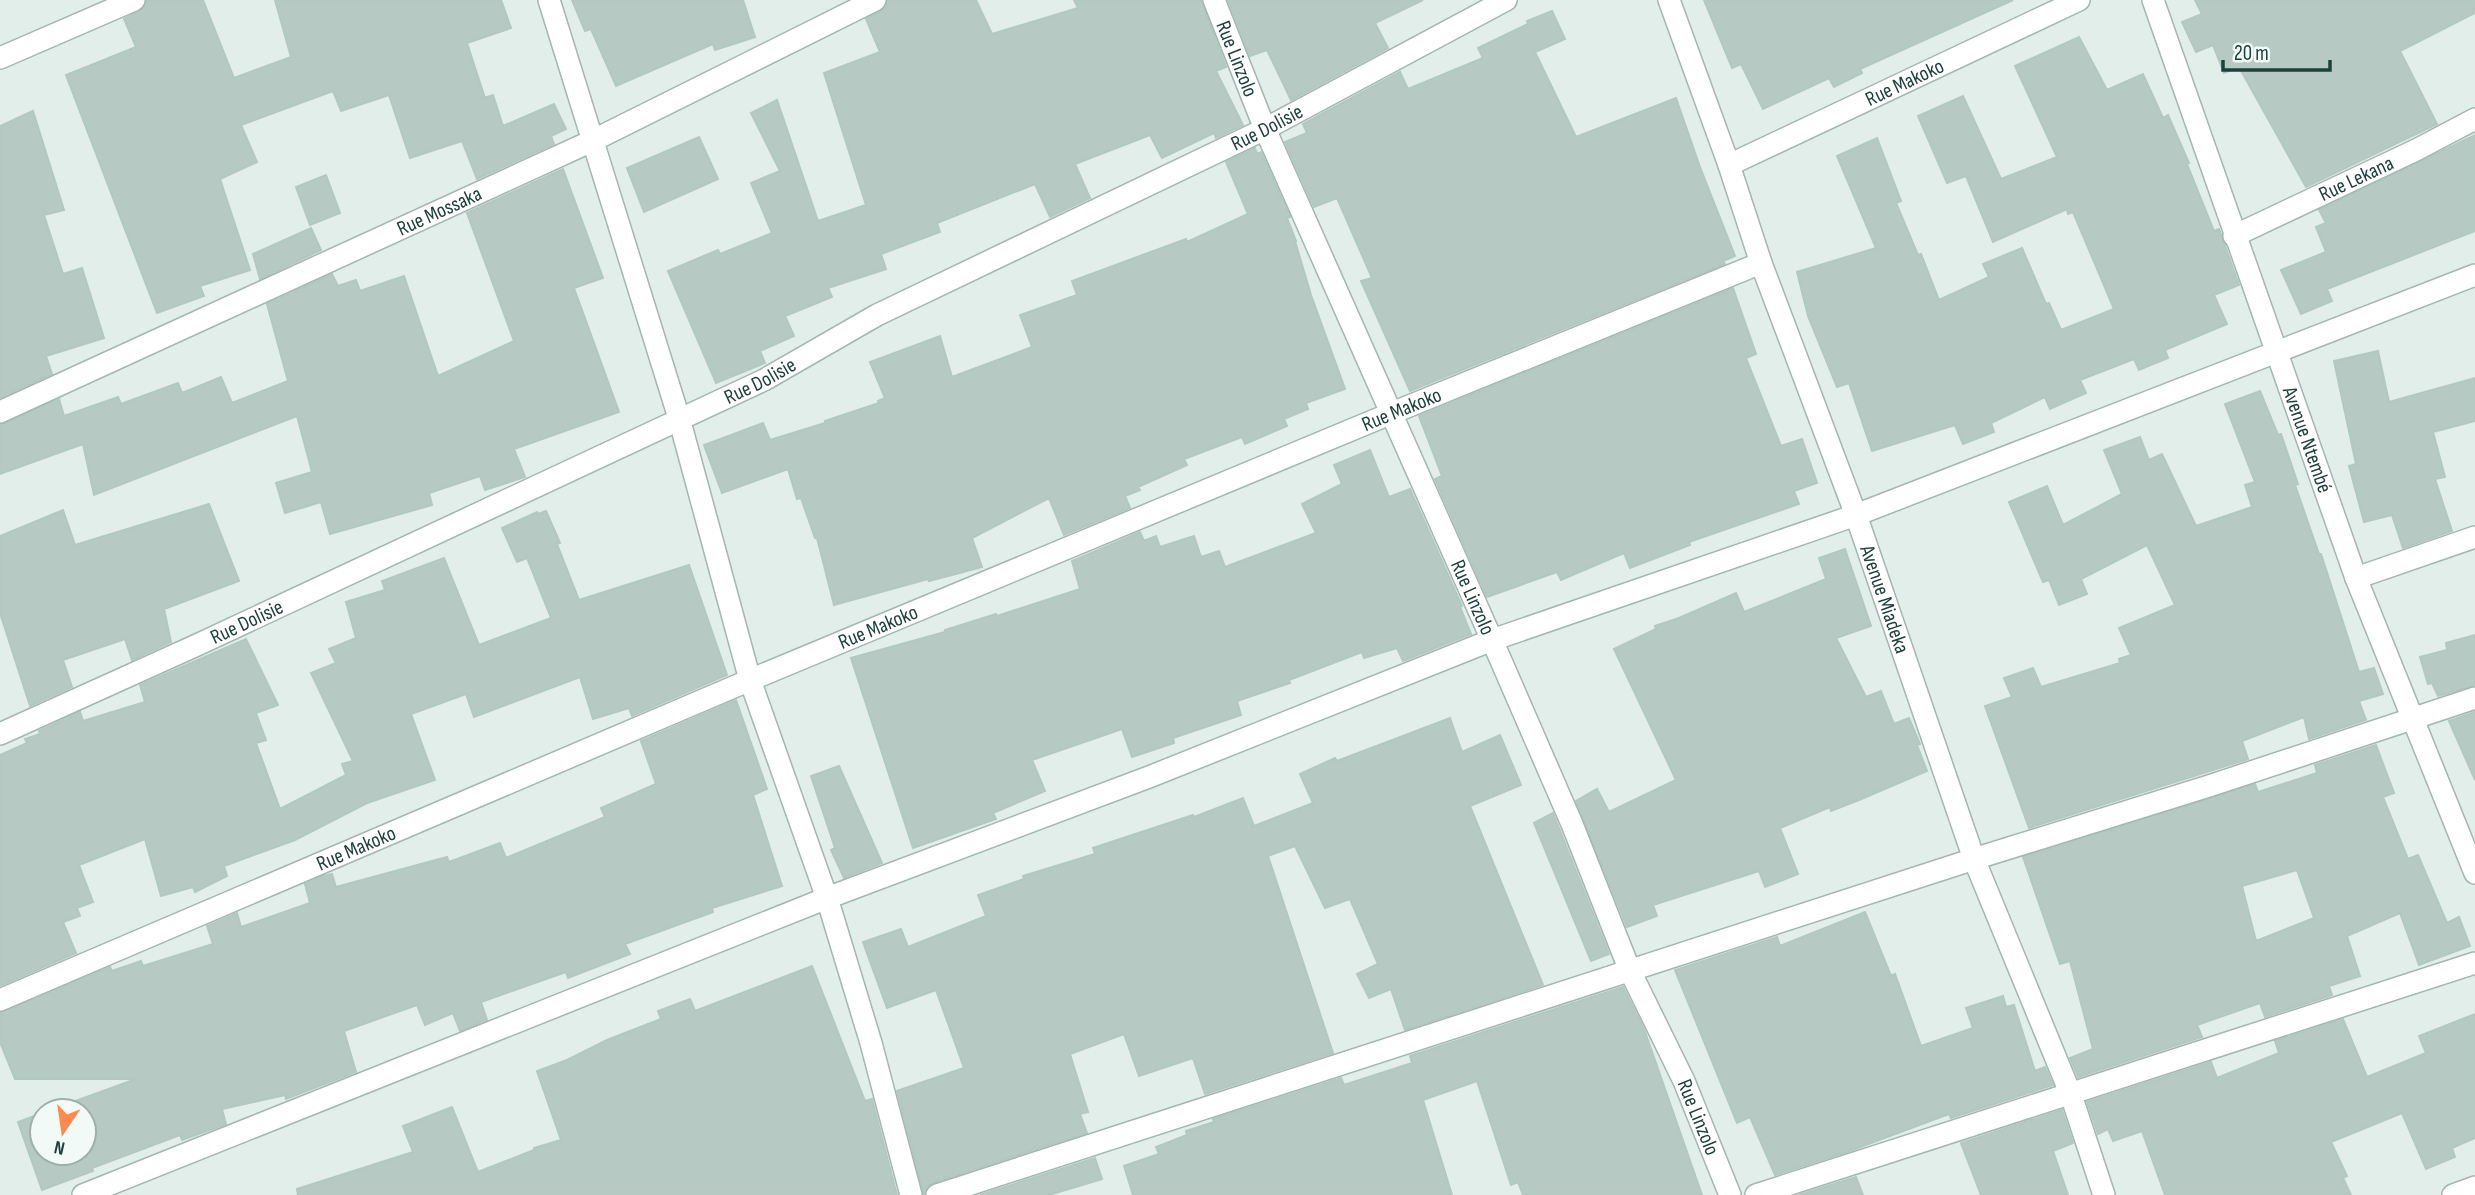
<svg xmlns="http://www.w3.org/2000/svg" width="2475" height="1195" font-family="'Sofia Sans Condensed',sans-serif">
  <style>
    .building { fill: #b6c9c3; stroke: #b3c8c1; stroke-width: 2; fill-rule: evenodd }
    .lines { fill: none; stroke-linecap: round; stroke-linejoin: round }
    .minor-casing { stroke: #a3b7b1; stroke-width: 24 }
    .minor { stroke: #fff; stroke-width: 21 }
    .labels { text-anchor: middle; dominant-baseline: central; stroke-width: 7; stroke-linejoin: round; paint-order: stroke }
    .street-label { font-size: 21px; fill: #1f413b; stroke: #f2faf7 }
  </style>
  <rect width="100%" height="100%" fill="#e1eee9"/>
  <!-- building -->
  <path class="building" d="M147,0H203L234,78L291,57L275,0H501L511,28L467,43L485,98L493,95L503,126L554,104L566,129L551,136L554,144L477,179L462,141L410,158L389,95L341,111L333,91L241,125L257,162L220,179L250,270L200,286L204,296L157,313L66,75L136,47L124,19L144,8Z
    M572,0H743L755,37L715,50L713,44L616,86L591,29L585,31Z
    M888,0H976L992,34L1078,8L1074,0H1201L1226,67L1216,71L1243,125L1216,138L1214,133L1162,158L1150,135L1075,164L1090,198L1050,217L1035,184L937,223L940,232L881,254L886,269L828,288L832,297L785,316L794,336L760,351L765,363L716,383L668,271L718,250L720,254L772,233L751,183L780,171L751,113L777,100L818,221L866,205L824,73L880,52L866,19L881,11L886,7Z
    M1228,0H1423L1375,23L1388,48L1291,100L1267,50L1250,56Z
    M1704,0H2013L1860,69L1862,73L1834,87L1829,78L1763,109L1741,64L1732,68Z
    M2195,0H2475V13L2400,51L2437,124L2306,187L2239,67L2224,73L2213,45L2196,52L2182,22L2202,14Z
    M1552,11L1565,39L1535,52L1576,137L1676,98L1700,167L1735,256L1723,261L1725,264L1410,391L1361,281L1372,278L1337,198L1314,207L1285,142L1307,133L1303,124L1400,72L1408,89L1483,58L1478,48L1528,24L1527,21Z
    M2079,37L2107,90L2143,74L2163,118L2168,115L2189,163L2187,164L2214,231L2219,229L2239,285L2214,295L2227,324L2165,350L2168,358L2139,370L2134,359L2080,380L2086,393L2050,409L2045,397L1991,423L1994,432L1963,444L1955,425L1872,451L1849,383L1837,387L1808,316L1797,272L1876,248L1837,156L1877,138L1901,201L1896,203L1918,255L1921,254L1939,300L1989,277L1983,264L2022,248L2046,304L2049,303L2061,330L2114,309L2073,212L2068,214L2067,209L1993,242L1966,176L1947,183L1918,116L1963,96L2001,179L2057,157L2015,66Z
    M33,111L64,210L44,215L63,274L82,268L104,338L46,356L52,374L0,398V126Z
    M2475,135V231L2327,289L2332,301L2301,314L2281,270L2326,252L2316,227L2326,223L2319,210Z
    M699,137L718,179L644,212L627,168Z
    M1255,148L1257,154L1261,152L1290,217L1287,218L1296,241H1295L1311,295L1345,389L1306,403L1308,409L1284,419L1287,426L1245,444L1242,437L1184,459L1187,465L1138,487L1140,490L1125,496L1130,508L1064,535L1049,498L972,538L982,567L929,581L928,579L834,605L817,538H815L801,498L797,499L788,469L722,493L704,445L763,423L770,440L825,423V421L879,403L878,401L885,398L870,362L940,336L952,377L1032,347L1020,315L1077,295L1072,281L1186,239L1187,242L1248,214L1226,162Z
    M563,169L603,278L574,288L619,412L514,449L525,477L485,490L480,476L429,493L432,505L330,534L321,502L285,513L276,483L312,472L297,416L94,495L83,444L0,474V425L59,399L64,416L118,397L121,404L178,383L182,393L221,377L232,403L288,381L267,304L332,274L338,286L356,280L360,291L404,276L438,376L514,341L467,213Z
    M326,175L340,213L310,225L296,187Z
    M311,228L321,250L260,279L253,254Z
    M1733,288L1756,354L1746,358L1781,446L1802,439L1817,483L1794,491L1799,504L1689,542L1690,545L1630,568L1624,553L1561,580L1557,572L1487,597L1435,479L1442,476L1419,416Z
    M2378,351L2389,402L2475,378V421L2433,432L2445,477L2435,479L2452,531L2403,548L2392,515L2364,522L2349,466L2356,464L2334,361Z
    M2260,391L2278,435L2281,434L2298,484L2295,485L2319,554H2321L2359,672L2374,668L2383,694L2359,701L2366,720L2309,739L2304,717L2242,741L2248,759L2029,828L1985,706L2012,697L2004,678L2033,668L2041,687L2120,663L2119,659L2131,655L2119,628L2175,605L2147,545L2081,579L2087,594L2059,605L2049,580L2043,582L2009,502L2047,486L2063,525L2122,494L2104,450L2140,437L2149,460L2162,454L2196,526L2252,507L2245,485L2255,482L2225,404Z
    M1370,450L1389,497L1410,489L1462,606L1460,607L1471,634L1403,661L1397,648L1364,658L1362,652L1289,680L1290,683L1237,701L1241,715L1173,738L1174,743L1132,757L1122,729L1032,760L1045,791L993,813L996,819L913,848L851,658L945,632V630L996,614L997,616L1080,589L1072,561L1140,532L1144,541L1156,536L1160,547L1194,536L1201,557L1219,551L1225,567L1316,533L1302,504L1342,484L1334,465Z
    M209,504L239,581L164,609L171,642L132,660L125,639L63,660L72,687L30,706L0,613V536L63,510L75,545Z
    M546,511L560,543L557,544L579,600L689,565L727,675L632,716L629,708L593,719L580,677L474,717L466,694L411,714L435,780L367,803L295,840L224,866L227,876L195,892L193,887L161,896L145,839L79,865L93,902L77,908L80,916L63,922L76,953L0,986V755L27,743L25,739L40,734L39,731L80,712L83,721L145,702L140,685L246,639L278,705L256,713L266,740L256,743L280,809L346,775L342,764L353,761L311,673L336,663L329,649L356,638L346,602L385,590L382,581L444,558L479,645L551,618L527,558L517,562L502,528L537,512L538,514Z
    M1845,549L1871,626L1836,638L1866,697L1881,691L1894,724L1909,718L1920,744L1917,745L1927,771L1859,800L1831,811L1830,807L1780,828L1798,874L1765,887L1759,871L1653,905L1657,916L1627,927L1576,801L1597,789L1609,812L1676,780L1614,649L1656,629L1655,626L1679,618L1736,593L1744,612L1826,579L1819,558Z
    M2475,635V685L2438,696L2432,683L2428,684L2420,657L2447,650L2446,643Z
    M736,700L767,789L753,795L782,886L712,908L713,912L625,944L630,954L568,978L566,972L481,1002L487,1020L460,1031L453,1013L425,1025L417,1005L344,1031L356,1072L286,1099L285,1095L222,1109L226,1124L182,1140L180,1135L92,1168L93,1171L42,1190L18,1122L42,1113V1153H84V1111H48L136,1079H15L0,1042V1013L110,967L112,971L141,961L143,966L213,944L207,926L237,913L241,927L310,903L305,884L323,876L332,874L336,887L447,857L449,862L500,843L506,858L605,817L601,808L656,784L641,741Z
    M2475,712V780L2449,721Z
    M1450,718L1462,752L1500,735L1521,785L1470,806L1543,985L1405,1030L1391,989L1369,998L1357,974L1378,964L1350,899L1325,908L1295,846L1268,856L1333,1053L1205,1094L1193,1058L1139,1076L1124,1034L1070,1054L1088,1112L1080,1114L1087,1133L933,1183L927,1187L924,1195L897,1091L964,1068L936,990L887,1008L863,942L901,929L908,947L986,916L978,895L1024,879L1023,876L1095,854L1093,848L1193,815L1194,817L1243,798L1254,826L1313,803L1300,774L1335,758L1337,761Z
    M2376,745L2394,793L2383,797L2408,859L2418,855L2447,923L2459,917L2470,946L2419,965L2400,913L2347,936L2360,976L2329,986L2332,995L2265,1017L2260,1003L2197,1025L2202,1037L2078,1077L2070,1058L2093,1049L2070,961L2060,964L2023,857L2255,784L2258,792L2317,773L2315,765ZM2297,870L2314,918L2256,941L2242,886Z
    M839,766L882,863L844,878L831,850L835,848L811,776Z
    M1553,813L1609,954L1591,961L1534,823Z
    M1865,912L1891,976L1895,974L1921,1046L1973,1028L1966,1008L2003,996L2006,1007L2014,1005L2035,1071L2045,1067L2053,1085L1951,1118L1949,1114L1847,1152L1775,1175L1750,1117L1737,1123L1675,970L1777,937L1780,946Z
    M812,966L865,1101L872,1099L897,1195H298L297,1189L413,1152L403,1126L452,1107L478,1172L534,1150V1148L561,1140L537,1071L567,1060L607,1040L661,1019L658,1011L690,999L695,1011Z
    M1623,987L1644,1029L1702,1195H1523L1518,1182L1511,1185L1477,1081L1423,1100L1452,1195H1133L1124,1166L1159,1154L1156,1147L1187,1135L1186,1131L1214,1122L1213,1119L1341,1078L1344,1085L1412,1063L1410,1056Z
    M2475,1014V1138L2452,1148L2455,1157L2426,1169L2402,1113L2331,1142L2347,1176L2343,1178L2351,1195H2165L2142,1131L2113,1141L2108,1129L2098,1134L2087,1102L2211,1062L2217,1078L2279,1053L2275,1041L2343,1019L2367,1077L2426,1053L2419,1036Z
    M2062,1110L2073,1143L2053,1151L2068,1195H1981L1961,1143Z
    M1095,1158L1102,1179L1049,1195H980Z
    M1856,1177L1863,1195H1799Z"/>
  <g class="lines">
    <defs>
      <g id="minor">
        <path d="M549,0L679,418L750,680L827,898L871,1043L911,1195"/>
        <path id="s1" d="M1214,0L1265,129L1492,640L1572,824L1630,971L1684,1081L1730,1195"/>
        <path id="s2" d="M1669,0L1729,165L1761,263L1856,515L1974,859L2071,1095L2104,1195"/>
        <path id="s3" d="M2153,0L2356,578L2475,873"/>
        <path d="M0,58L134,0"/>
        <path id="s4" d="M1729,165L2079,0"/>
        <path id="s5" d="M2234,236L2416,150L2475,119"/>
        <path id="s6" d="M0,412L594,140L875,0"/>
        <path d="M2356,578L2475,537"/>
        <path id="s7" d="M0,734L197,645L764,380L877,315L1265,129L1506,0"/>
        <path id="s8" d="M0,1000L750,680L1392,413L1761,263"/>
        <path d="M83,1195L827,898L1149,777L1492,640L1856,515L2475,275"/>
        <path d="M937,1195L1974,859L2209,786L2475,698"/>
        <path d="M1756,1195L2475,963"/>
        <path d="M2453,1195L2475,1187"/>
      </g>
    </defs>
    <!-- minor casing -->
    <use href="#minor" class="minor-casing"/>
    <!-- minor -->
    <use href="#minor" class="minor"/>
  </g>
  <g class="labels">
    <!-- street labels -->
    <g class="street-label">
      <text stroke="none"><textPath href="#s1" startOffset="63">Rue Linzolo</textPath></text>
      <text stroke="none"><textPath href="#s4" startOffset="194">Rue Makoko</textPath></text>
      <text stroke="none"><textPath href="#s7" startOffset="1405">Rue Dolisie</textPath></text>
      <text stroke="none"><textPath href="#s5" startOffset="135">Rue Lekana</textPath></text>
      <text stroke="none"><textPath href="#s6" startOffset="483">Rue Mossaka</textPath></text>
      <text stroke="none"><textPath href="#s7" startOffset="838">Rue Dolisie</textPath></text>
      <text stroke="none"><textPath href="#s8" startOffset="1521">Rue Makoko</textPath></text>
      <text stroke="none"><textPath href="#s3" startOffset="466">Avenue Ntembé</textPath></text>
      <text stroke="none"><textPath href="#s1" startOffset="651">Rue Linzolo</textPath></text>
      <text stroke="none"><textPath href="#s2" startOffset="637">Avenue Miadeka</textPath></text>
      <text stroke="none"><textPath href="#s7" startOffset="271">Rue Dolisie</textPath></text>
      <text stroke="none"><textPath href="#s8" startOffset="954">Rue Makoko</textPath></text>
      <text stroke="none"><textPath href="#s8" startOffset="387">Rue Makoko</textPath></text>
      <text stroke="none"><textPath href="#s1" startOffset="1218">Rue Linzolo</textPath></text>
    </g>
  </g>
  <!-- north arrow -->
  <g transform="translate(63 1132) rotate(193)"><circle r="33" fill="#f2faf7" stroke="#9eb0ac" stroke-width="2"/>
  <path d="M0-5L12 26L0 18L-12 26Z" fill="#ff8a4e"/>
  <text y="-10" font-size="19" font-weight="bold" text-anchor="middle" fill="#1f413b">N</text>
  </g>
  <!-- scale -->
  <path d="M2223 60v10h107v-10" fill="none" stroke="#1f413b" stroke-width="3.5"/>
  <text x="2234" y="60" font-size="21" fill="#1f413b" stroke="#f2faf7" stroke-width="5" paint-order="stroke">20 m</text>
</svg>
